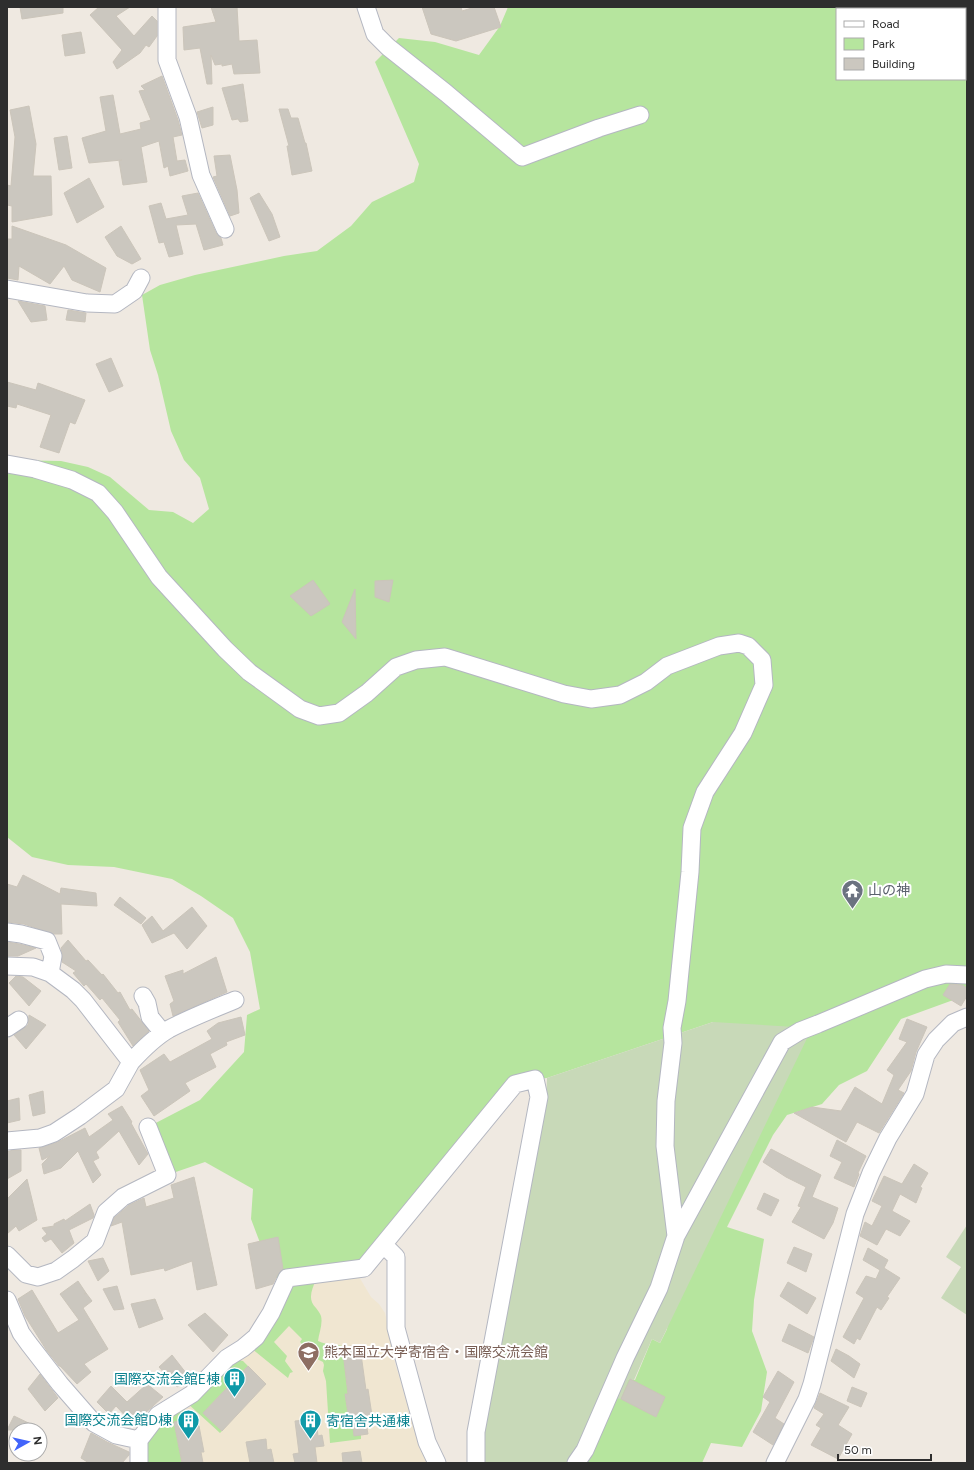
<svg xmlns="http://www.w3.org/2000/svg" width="974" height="1470" font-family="Figtree,'Noto Sans JP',sans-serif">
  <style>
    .education { fill: #f0e6d1 }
    .green { fill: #b6e59e; fill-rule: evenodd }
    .cemetery { fill: #c8d9b8 }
    .building { fill: #cbc7bf; stroke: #cbc5ba }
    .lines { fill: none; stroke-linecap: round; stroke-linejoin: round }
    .minor-casing { stroke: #b4b7c1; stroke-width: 19 }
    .minor { stroke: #fff; stroke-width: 17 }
    .labels { text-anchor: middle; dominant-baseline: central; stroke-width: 4; stroke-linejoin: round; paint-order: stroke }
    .worship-label { font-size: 14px; fill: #5b616d; stroke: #fff; text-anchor: start }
    .education-label { font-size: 14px; fill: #785e54; stroke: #fff; text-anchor: start }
    .culture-label { font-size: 14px; fill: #0d838f; stroke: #fff; text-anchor: end }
  </style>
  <rect width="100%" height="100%" fill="#efe9e1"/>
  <!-- education -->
  <path class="education" d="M358,1275L371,1297L379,1304L385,1313L395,1363L409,1410L430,1463H144L180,1405L296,1285Z"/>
  <!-- green -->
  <path class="green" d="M508,7H967V995L901,1019L867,1071L839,1085L822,1104L787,1115L773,1135L727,1227L764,1239L754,1300L752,1331L767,1372L761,1411L742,1447L711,1443L702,1463H575L603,1391L630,1379L635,1380L652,1339L660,1343L667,1329L713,1022L547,1078L535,1079L515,1084L364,1268L287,1278L257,1277L262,1248L251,1219L253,1189L205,1162L167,1175L148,1127L200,1100L244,1052L247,1015L260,1009L250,952L233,918L201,896L172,879L114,867L68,865L32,857L7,837V460L61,461L88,467L110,477L149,510L173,512L193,523L209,509L200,478L184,460L171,431L158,375L150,350L142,295L160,285L195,275L284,256L317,251L351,226L372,202L414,182L419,164L375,62L399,38L435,42L479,55L500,26ZM837,9H965V79H837Z
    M316,1279C312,1290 307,1299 316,1308C318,1311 320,1313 321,1316C323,1324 319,1333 318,1341C328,1346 335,1343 345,1347L346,1352H343L348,1394H345L349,1420H352L361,1435V1439L330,1443L326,1381L323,1371L324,1365L323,1362L317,1359L311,1361L313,1357L300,1342L302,1339L289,1326L274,1342L287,1356L285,1361L293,1372L290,1373L288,1378L251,1348L291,1288L296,1285Z
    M238,1360L243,1361L248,1366L203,1413L222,1431L220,1433L186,1402Z
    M180,1405L194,1418L174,1422L182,1463H144L145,1441Z"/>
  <!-- cemetery -->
  <path class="cemetery" d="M713,1022L812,1028L660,1343L652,1339L634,1380L629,1379L621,1399L615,1398L575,1463H483V1434L546,1103L547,1078Z
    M967,1225V1315L941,1298L961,1267L946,1257Z"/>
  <!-- building -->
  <path class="building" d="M20,7H63V13L22,19Z
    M99,7H130L116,16L134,36L152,16L157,21V36L149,47L146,45L140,53L117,69L113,62L122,50L90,15Z
    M211,7H237L239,41L257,40L260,73L234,74L232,64L222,66V64L215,65L211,55L212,84H207L200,48L184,50L183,27L216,22Z
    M422,7H461L462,11L475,7H494L501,27L456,41L431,34Z
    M81,32L85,53L65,56L62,35Z
    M162,76L178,120L182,135L173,137L177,161L185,160L188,171L170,176L168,166L164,168L159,141L141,147L147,182L123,185L119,161L122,160L89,163L82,138L106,131L100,97L113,95L120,134L141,129L140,123L151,120L139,91L145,90L141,86Z
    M243,84L248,121L240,122L238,119L232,120L222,88Z
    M29,106L36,144L33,176H51L52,215L12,222V206L7,205V185L11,186L15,137L10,110Z
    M213,107V125L202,128L197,112Z
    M279,109H288L291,118H298L305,143H306L312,171L292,175L287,146H289Z
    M67,136L72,168L59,170L54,138Z
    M230,155L237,190L239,213L230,216L213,177L217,176L214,156Z
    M89,178L104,207L77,223L64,193Z
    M198,193L216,233L221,238L223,245L204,250L196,224L176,225L183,254L169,257L164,242L159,243L149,206L161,203L166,219L188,215L182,196Z
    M259,193L272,214L280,237L269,241L250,198Z
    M12,226L66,245L106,268L100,292L72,280L64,266L50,284L19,266L18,280L7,278V239H12Z
    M121,226L141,259L132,264L117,256L105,237Z
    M18,301L45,306L47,320L31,322Z
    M68,310L86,313L85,322L66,320Z
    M111,358L123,386L109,392L96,364Z
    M7,382L36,390L38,383L85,400L75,424L70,422L59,453L40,447L51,415L17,404L16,408L7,406Z
    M313,580L330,604L311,616L290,596Z
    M393,580L389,602L375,597V581Z
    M355,589L356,639L342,622Z
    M23,875L60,894L61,888L96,893L97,906L61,904L62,934H54L24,924L7,922V884L17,887Z
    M120,897L146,918L141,924L114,905Z
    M192,907L207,926L187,949L174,933L152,943L142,925L152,916L163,931Z
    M68,940L86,961L88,960L102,975L103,974L118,993L120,992L130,1010L132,1009L149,1031L133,1046L118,1022L120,1020L102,998L100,1000L86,984L84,986L73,973L76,971L62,962V953L61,948Z
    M7,942L19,944L36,948L18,956H7Z
    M216,957L227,992L173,1016L170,1004L174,1001L165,976L183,970V974Z
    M16,976L23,977L41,991L29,1006L9,983Z
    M950,984L962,985L967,988V996L961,1006L943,995Z
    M29,1015L46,1025L26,1049L14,1035L28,1025Z
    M241,1017L245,1035L226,1042L227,1045L210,1054L216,1067L185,1083L190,1091L154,1116L141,1096L149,1090L140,1070L164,1054L170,1062L212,1039L207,1031L218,1023Z
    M907,1019L927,1027L916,1052L911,1071L898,1090L904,1093L879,1133L857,1122L846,1142L794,1113L812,1107L841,1111L855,1087L882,1104L894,1075L887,1070L907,1042L899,1039Z
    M43,1091L45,1113L33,1116L29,1095Z
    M19,1098L20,1120L7,1123V1101Z
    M122,1106L132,1122L131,1123L148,1154L139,1165L119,1131L96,1152L99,1158L93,1161L101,1175L93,1183L78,1151L61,1168L44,1174L42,1164L50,1156L42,1160L39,1148L58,1142L85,1128L89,1137L113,1120L108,1114Z
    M837,1140L866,1156L858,1173L859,1174L854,1187L834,1178L842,1162L830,1156Z
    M771,1149L821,1175L812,1197L838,1208L833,1223L824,1239L792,1222L801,1207L798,1206L806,1187L786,1177L763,1162Z
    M13,1150H21V1171L7,1179V1152Z
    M914,1164L928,1173L920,1187L922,1188L916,1203L900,1194L892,1211L910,1221L900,1236L886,1229L877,1245L860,1236L865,1222L872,1226L882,1206L872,1201L884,1176L902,1184Z
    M194,1177L217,1285L197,1290L192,1261L165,1271L164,1268L131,1275L122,1222L111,1226L114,1218L129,1205L144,1198L146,1207L174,1198L171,1185Z
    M27,1179L37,1220L19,1231L16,1226L7,1234V1199Z
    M764,1193L779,1200L771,1216L757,1209Z
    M90,1204L94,1215L93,1218L69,1230L74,1243L62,1253L51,1239L45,1242L42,1238L47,1234L42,1228L54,1226V1224L64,1219L65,1221Z
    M278,1237L283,1269L278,1274L273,1284L256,1289L248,1244Z
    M794,1247L812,1254L806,1272L787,1263Z
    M868,1248L888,1260L884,1268L900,1278L887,1297L889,1298L881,1310L877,1307L860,1340L857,1338L854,1344L843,1337L864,1298L856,1293L866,1276L876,1279L880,1270L863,1260Z
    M103,1258L109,1271L98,1281L88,1261Z
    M78,1281L86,1293L84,1294L86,1293L92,1301L83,1308L108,1349L84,1364L91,1372L77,1384L60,1366H59L47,1351L25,1316L18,1299L32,1290L58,1333L79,1320L60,1294Z
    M788,1282L816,1298L807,1314L780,1296Z
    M117,1286L124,1309L114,1310L103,1289Z
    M155,1299L163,1319L139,1328L131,1304Z
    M205,1313L228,1335L213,1352L188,1325Z
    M789,1324L814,1337L808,1353L782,1341Z
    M358,1345V1347H360L366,1390L368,1389L373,1422L366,1423L368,1434L354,1436L352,1420H349L345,1394H348L343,1352H346L345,1347Z
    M836,1349L849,1356L860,1364L854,1378L831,1361Z
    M172,1355L190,1378L177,1387L159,1367Z
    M248,1366L266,1384L222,1431L203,1413Z
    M778,1371L794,1382L775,1418L784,1424L773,1445L753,1432L770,1402L763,1397Z
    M40,1374L58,1398L45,1411L28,1389Z
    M630,1379L665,1397L656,1417L621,1399Z
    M147,1384L163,1397L133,1424L116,1406L109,1414L97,1402L111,1386L127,1402Z
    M852,1387L867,1393L861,1407L847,1401Z
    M820,1393L849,1407L838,1425L852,1434L838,1459L811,1445L821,1428L816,1425L824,1414L814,1408Z
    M14,1416L43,1430H7Z
    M191,1419L199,1426L204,1452H201L203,1463H182L174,1422Z
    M316,1419L318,1436L322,1435L324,1446L315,1447L317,1463H295L293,1454L299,1453L295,1421Z
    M91,1433L107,1442L129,1452V1455L122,1463H89L81,1458Z
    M266,1439L267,1450L271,1449L274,1463H250L246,1442Z
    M360,1451L362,1463H343L342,1453Z"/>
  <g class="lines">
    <defs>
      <path id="minor" d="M167,7V60L188,117L201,175L225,229
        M366,7L375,34L388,47L446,93L522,157L599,128L640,115
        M7,289L87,303L115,304L134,291L141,278
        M7,464L35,469L72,480L98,493L115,512L159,577L225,649L249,672L300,709L319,716L339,713L367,693L396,667L416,660L445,657L564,694L591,699L620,695L646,682L667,666L719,646L739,643L748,646L762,660L764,685L743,733L705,792L692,828L690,872L677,1001L672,1028L673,1043L666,1101L665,1146L676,1236
        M7,932L21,934L47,941L53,956L50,973L73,990L83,1000L131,1062L116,1089L80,1116L54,1133L40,1138L7,1141
        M7,966L33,967L50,973
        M143,996L147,1003L150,1017L163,1033
        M7,1028L19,1020
        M131,1062C142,1050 155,1037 169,1029C190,1018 213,1009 235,1000
        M380,1249H388L396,1257V1328L427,1442L437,1463
        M7,1255L26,1274L38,1277L56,1271L73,1259L95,1241L106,1212L123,1197L167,1175L148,1127
        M7,1300L21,1333L29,1344L60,1384L94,1423L116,1435L139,1440
        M139,1463V1440L158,1415L192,1394L227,1358L243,1348L256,1337L271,1313L287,1278L364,1268L515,1084L535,1079L539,1097L476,1432V1463
        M576,1463L585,1450L625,1358L659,1288L676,1236L782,1042L800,1031L818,1024L925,979L946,974L967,975
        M775,1463L807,1399L812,1384L855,1214L871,1173L888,1138L915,1094L926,1055L936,1040L953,1023L967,1017"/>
    </defs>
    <!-- minor casing -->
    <use href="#minor" class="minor-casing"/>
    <!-- minor -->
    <use href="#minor" class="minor"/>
  </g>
  <!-- icons -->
  <defs>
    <symbol id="temple-pin" viewBox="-11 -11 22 30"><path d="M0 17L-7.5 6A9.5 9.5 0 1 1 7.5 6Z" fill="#6b7280" stroke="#fff"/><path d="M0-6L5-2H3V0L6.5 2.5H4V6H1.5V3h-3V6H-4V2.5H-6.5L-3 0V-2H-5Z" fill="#fff"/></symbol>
    <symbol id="university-pin" viewBox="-11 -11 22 30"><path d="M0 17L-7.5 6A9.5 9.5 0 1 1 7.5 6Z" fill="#8d6e63" stroke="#fff"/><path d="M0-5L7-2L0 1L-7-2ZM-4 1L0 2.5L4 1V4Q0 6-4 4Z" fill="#fff"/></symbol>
    <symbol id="building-pin" viewBox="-11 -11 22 30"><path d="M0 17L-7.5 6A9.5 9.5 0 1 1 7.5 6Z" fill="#0f9aa8" stroke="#fff"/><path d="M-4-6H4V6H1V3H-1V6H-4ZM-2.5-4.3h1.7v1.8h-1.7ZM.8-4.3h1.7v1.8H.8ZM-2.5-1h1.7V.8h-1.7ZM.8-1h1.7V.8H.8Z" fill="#fff"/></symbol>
  </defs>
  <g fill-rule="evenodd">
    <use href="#temple-pin" x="840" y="878" width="25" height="34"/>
    <use href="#university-pin" x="296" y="1340" width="25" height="34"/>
    <use href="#building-pin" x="222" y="1366" width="25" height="34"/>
    <use href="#building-pin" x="176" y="1408" width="25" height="34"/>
    <use href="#building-pin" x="298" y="1408" width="25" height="34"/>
  </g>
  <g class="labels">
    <!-- worship labels -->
    <g class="worship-label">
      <text x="868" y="890">山の神</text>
    </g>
    <!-- education labels -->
    <g class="education-label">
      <text x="324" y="1352">熊本国立大学寄宿舎・国際交流会館</text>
    </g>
    <!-- culture labels -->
    <g class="culture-label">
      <text x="220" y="1379">国際交流会館E棟</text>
      <text x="172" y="1420">国際交流会館D棟</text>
      <text x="326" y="1421" text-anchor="start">寄宿舎共通棟</text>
    </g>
  </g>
  <!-- border -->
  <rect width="974" height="1470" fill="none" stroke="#2e2e2e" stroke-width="16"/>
  <!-- legend -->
  <rect x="836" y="8" width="130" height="72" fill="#ffffff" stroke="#ababab"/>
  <rect x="844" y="21" width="20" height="6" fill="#ffffff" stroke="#ababab"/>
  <text x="872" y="28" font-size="12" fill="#2e2e2e">Road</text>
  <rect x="844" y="38" width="20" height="12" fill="#b6e59e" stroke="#ababab"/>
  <text x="872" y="48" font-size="12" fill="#2e2e2e">Park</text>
  <rect x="844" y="58" width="20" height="12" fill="#cbc7bf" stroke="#ababab"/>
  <text x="872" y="68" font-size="12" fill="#2e2e2e">Building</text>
  <!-- north arrow -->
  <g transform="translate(28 1442) rotate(82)"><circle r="19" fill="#ffffff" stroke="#ababab"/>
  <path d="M0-3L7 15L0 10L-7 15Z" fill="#4264fb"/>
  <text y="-6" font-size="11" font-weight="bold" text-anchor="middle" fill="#2e2e2e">N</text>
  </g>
  <!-- scale -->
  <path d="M838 1454v6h93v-6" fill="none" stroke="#2e2e2e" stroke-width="2"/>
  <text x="844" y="1454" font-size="12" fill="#2e2e2e" stroke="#ffffff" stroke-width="3" paint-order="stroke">50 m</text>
</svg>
